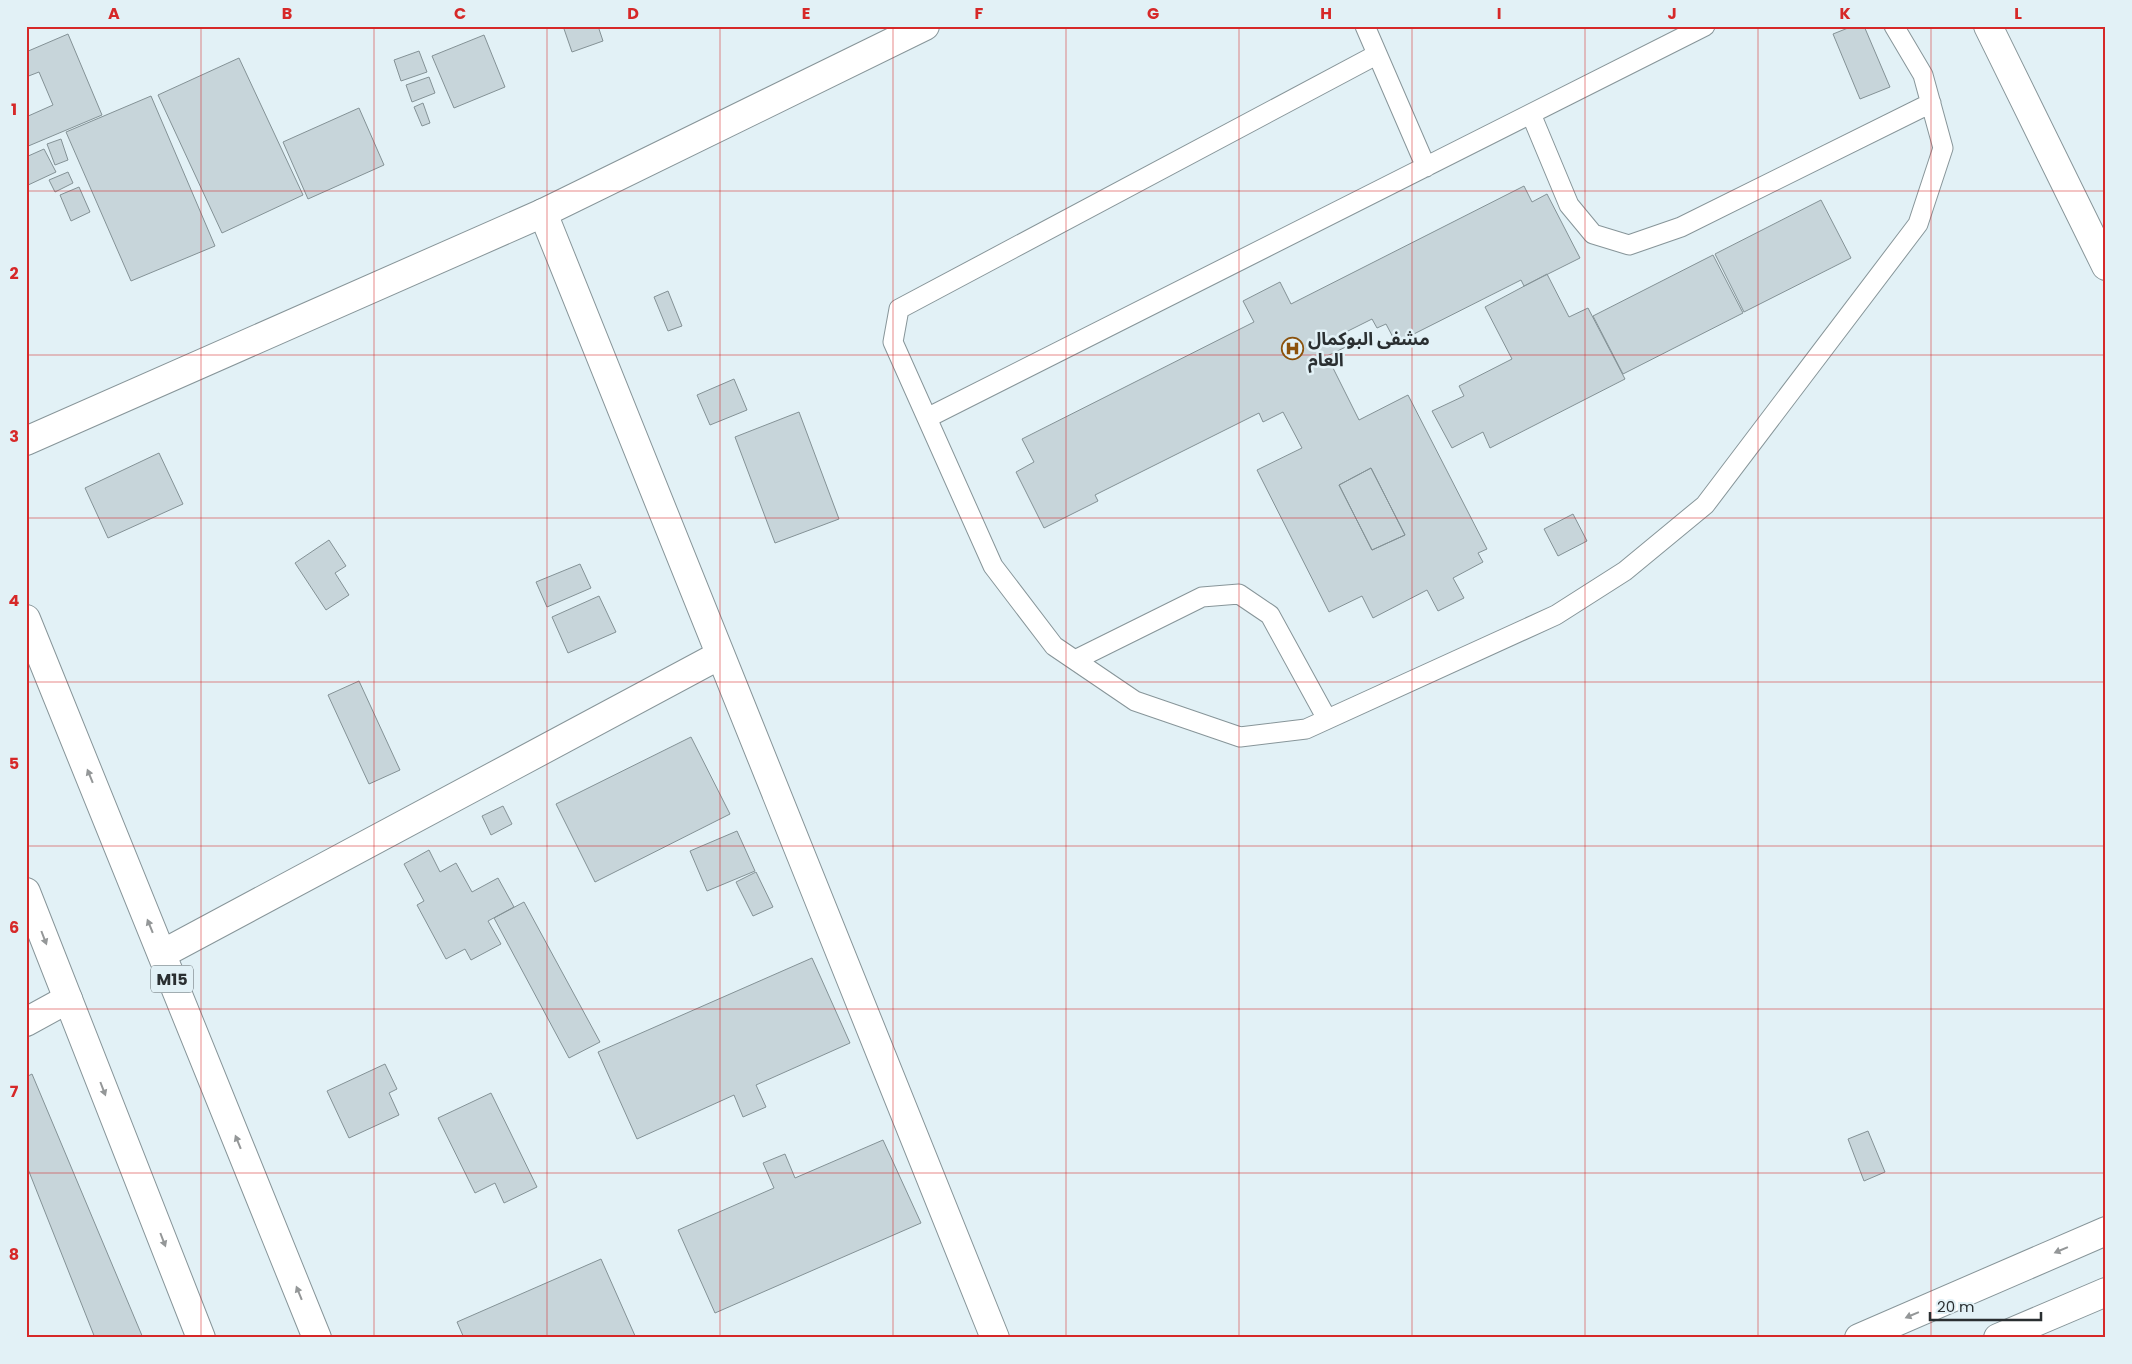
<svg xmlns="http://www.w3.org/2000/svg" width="2132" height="1364" font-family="Poppins,'Noto Sans Arabic',sans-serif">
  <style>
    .building { fill: #c7d5da; stroke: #849296; fill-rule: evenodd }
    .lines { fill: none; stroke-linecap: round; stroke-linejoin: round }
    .lane-casing { stroke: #879599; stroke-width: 21 }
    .street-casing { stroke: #879599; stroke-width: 30 }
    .secondary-casing { stroke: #879599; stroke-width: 30 }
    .highway-casing { stroke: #879599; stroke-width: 30 }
    .lane { stroke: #fff; stroke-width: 19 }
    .street { stroke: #fff; stroke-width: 28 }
    .secondary { stroke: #fff; stroke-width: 28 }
    .highway { stroke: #fff; stroke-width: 28 }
    .oneway { fill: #949798 }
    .grid { fill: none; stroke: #d62828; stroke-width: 1; stroke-opacity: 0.55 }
    .labels { text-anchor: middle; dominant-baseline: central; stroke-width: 5; stroke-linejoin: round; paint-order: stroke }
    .shield { fill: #e2f1f6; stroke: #61696c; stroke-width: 1 }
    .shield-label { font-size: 16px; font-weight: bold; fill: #2a2f31 }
    .poi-label { font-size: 18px; font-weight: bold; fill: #2a2f31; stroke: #e2f1f6; text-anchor: start }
    .neatline { fill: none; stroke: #d62828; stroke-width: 2 }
    .grid-label { font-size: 16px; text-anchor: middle; font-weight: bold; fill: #d62828 }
  </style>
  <rect width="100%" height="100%" fill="#e2f1f6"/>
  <!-- building -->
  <path class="building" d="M563,26H598L603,41L572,52Z
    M1853,26H1864L1890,87L1860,99L1833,34Z
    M68,34L102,115L26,147V117L53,105L39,72L26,77V52Z
    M484,35L505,87L454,108L432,56Z
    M419,51L427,72L401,81L394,60Z
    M239,58L303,195L222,233L158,95Z
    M429,77L435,93L412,102L406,85Z
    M151,96L215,246L131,281L66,132Z
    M423,103L430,123L422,126L414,107Z
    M359,108L384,165L308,199L283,142Z
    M61,139L68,160L55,165L47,144Z
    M44,149L56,172L26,186V157Z
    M68,172L73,183L55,192L49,180Z
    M1524,186L1532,202L1547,194L1580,258L1524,286L1521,280L1396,343L1386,324L1377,328L1372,319L1346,332L1352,344L1327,356L1359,420L1408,395L1487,549L1478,553L1483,562L1453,578L1464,598L1438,611L1427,590L1373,618L1362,596L1329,612L1257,470L1302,448L1283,412L1263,422L1259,413L1095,495L1098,501L1044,528L1016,472L1034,462L1022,439L1254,322L1243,301L1280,282L1291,304ZM1371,468L1405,535L1372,550L1339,485Z
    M79,187L90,212L71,221L60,195Z
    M1821,200L1851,258L1744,312L1715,254Z
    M1713,255L1743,313L1623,374L1593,316Z
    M1547,274L1569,317L1588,308L1625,379L1490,448L1483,432L1452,448L1432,411L1464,396L1459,386L1512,359L1485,307Z
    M668,291L682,326L668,331L654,297Z
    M734,379L747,410L710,425L697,395Z
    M799,412L839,519L775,543L735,437Z
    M159,453L183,504L108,538L85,488Z
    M1371,468L1405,535L1372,550L1339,485Z
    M1573,514L1587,541L1558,556L1544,529Z
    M329,540L346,566L335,573L349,595L326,610L295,563Z
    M580,564L591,588L547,607L536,582Z
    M599,596L616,632L568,653L552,617Z
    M359,681L400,770L369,784L328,695Z
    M691,737L730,814L595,882L556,804Z
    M503,806L512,824L491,835L482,816Z
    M737,831L755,871L707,891L690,851Z
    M429,850L440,872L456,863L472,892L498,878L514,907L488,921L501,944L471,960L465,949L446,959L417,905L424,901L404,864Z
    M756,872L773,907L753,916L736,882Z
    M524,902L600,1042L569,1058L494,918Z
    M812,958L850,1043L756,1085L766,1107L743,1117L734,1095L637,1139L598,1052Z
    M385,1064L397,1089L389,1093L399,1115L349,1138L327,1091Z
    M32,1074L143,1338H95L26,1164V1077Z
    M491,1093L537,1187L504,1203L495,1183L475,1193L438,1118Z
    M1868,1131L1885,1172L1864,1181L1848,1139Z
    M883,1140L921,1223L715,1313L678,1230L774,1188L763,1163L785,1154L795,1178Z
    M601,1259L636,1338H464L457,1322Z"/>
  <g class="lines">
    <defs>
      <path id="lane" d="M1365,26L1426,167
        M1376,55L899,309L893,342L993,566L1054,646L1135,701L1240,737L1306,729L1556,615L1625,571L1705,505L1918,224L1943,148L1923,75L1894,26
        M1531,114L1569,205L1593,234L1629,245L1681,227L1931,103
        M927,418L1705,26
        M1075,660L1202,597L1239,594L1270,615L1327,719"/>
      <path id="street" d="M1988,26L2106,266
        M543,213L995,1338
        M162,954L720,655
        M26,1022L68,999"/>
      <path id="secondary" d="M26,441L543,213L925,26
        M1859,1338L2106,1231
        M1998,1338L2106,1292"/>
      <path id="highway" d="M26,619L317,1338
        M26,892L201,1338"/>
    </defs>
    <!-- lane casing -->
    <use href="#lane" class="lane-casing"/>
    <!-- street casing -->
    <use href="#street" class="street-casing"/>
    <!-- secondary casing -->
    <use href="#secondary" class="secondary-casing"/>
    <!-- highway casing -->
    <use href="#highway" class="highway-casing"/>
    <!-- lane -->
    <use href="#lane" class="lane"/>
    <!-- street -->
    <use href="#street" class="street"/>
    <!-- secondary -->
    <use href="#secondary" class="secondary"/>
    <!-- highway -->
    <use href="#highway" class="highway"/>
  </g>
  <!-- one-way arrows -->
  <defs><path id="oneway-solid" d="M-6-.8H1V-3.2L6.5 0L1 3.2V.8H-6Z" transform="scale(1.25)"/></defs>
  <g class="oneway">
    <use href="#oneway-solid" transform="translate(90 776) rotate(-112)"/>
    <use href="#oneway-solid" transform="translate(150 926) rotate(-112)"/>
    <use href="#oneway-solid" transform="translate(44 938) rotate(69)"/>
    <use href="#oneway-solid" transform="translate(103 1089) rotate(69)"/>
    <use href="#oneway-solid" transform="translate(238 1142) rotate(-112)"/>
    <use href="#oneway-solid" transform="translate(163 1240) rotate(69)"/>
    <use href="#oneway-solid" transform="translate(2061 1250) rotate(157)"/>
    <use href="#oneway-solid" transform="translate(299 1293) rotate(-112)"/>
    <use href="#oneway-solid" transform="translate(1912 1315) rotate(157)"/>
  </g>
  <!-- grid -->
  <path class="grid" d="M201,26V1338M374,26V1338M547,26V1338M720,26V1338M893,26V1338M1066,26V1338M1239,26V1338M1412,26V1338M1585,26V1338M1758,26V1338M1931,26V1338M26,191H2106M26,355H2106M26,518H2106M26,682H2106M26,846H2106M26,1009H2106M26,1173H2106"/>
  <!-- icons -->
  <defs>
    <symbol id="hospital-ring" viewBox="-11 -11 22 22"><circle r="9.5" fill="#e2f1f6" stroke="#8c520c" stroke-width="1.5"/><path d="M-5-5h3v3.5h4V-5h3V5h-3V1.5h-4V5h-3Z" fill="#8c520c"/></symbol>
  </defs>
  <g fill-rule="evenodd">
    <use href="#hospital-ring" x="1280" y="336" width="25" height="25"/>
  </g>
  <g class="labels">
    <!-- shield labels -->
    <rect class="shield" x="151" y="965.5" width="42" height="27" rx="4"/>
    <g class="shield-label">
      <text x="172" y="979">M15</text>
    </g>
    <!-- poi labels -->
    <g class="poi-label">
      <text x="1308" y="338">مشفى البوكمال<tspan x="1308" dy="21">العام</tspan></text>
    </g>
  </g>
  <!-- border -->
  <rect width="2132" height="1364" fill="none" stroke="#e2f1f6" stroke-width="55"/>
  <!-- scale -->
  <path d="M1930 1312v8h111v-8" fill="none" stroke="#2a2f31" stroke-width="2.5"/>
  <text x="1937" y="1312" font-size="15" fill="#2a2f31" stroke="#e2f1f6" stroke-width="4" paint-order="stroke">20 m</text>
  <rect x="28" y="28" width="2076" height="1308" class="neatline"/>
  <g class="grid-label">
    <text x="114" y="19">A</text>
    <text x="287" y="19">B</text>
    <text x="460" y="19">C</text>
    <text x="633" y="19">D</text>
    <text x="806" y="19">E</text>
    <text x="979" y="19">F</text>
    <text x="1153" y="19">G</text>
    <text x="1326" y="19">H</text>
    <text x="1499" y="19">I</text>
    <text x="1672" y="19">J</text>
    <text x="1845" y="19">K</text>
    <text x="2018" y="19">L</text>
    <text x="14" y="115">1</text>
    <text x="14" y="279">2</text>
    <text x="14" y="442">3</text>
    <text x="14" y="606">4</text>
    <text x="14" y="769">5</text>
    <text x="14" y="933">6</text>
    <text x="14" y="1097">7</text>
    <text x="14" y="1260">8</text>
  </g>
</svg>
